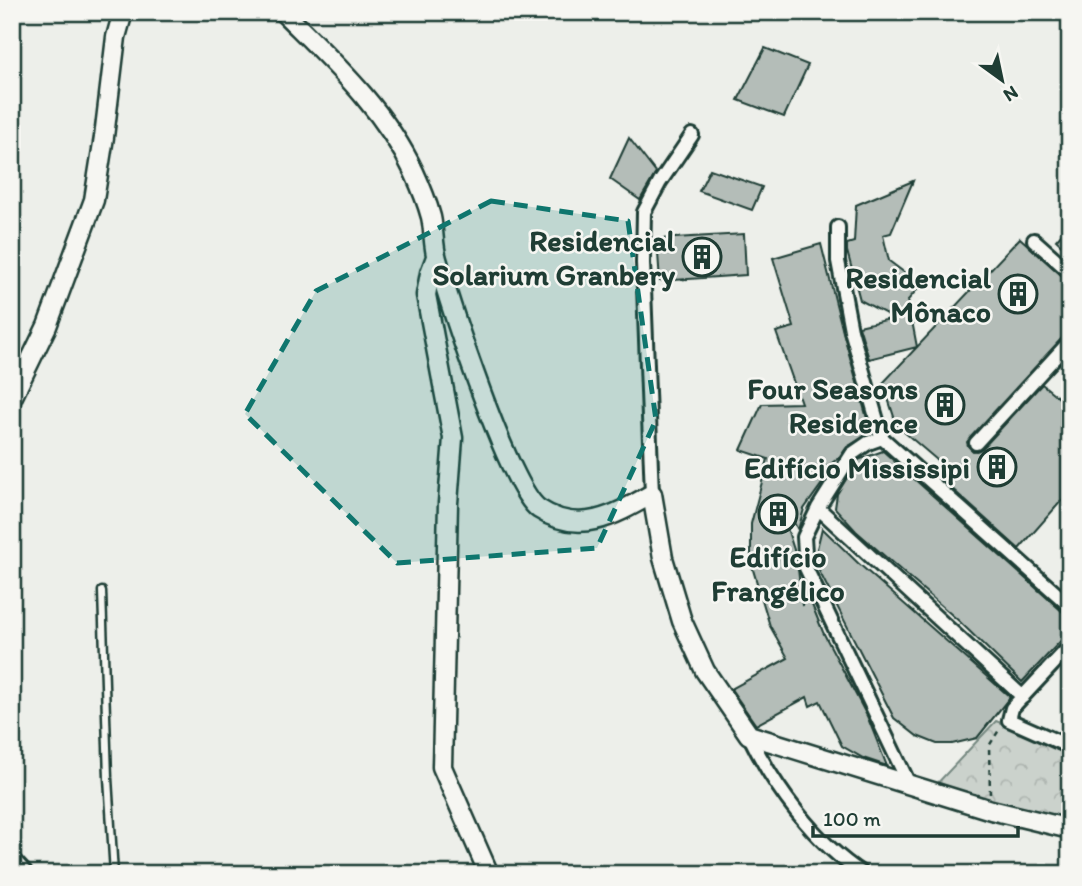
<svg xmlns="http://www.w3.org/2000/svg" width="1082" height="886" font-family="Itim,sans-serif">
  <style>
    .forest { fill: url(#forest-crowns); stroke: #758880; stroke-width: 2 }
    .building { fill: #b4bdb8; stroke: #1f3d34; stroke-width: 2 }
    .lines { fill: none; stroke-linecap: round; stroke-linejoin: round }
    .lane-casing { stroke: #1f3d34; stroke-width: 11 }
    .street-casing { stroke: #1f3d34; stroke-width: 18 }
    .secondary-casing { stroke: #1f3d34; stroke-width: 23 }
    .path { stroke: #1f3d34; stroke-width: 2.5; stroke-dasharray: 5 5; stroke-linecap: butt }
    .lane { stroke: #f6f6f2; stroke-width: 6 }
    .street { stroke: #f6f6f2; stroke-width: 12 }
    .secondary { stroke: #f6f6f2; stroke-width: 18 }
    .marked { fill: #0f766e; fill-opacity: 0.2; stroke: #0f766e; stroke-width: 5; stroke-dasharray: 14 9; stroke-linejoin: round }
    .labels { text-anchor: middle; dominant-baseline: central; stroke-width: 5; stroke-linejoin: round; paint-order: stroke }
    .poi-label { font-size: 30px; font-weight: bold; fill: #1f3d34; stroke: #f6f6f2; text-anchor: end }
  </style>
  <defs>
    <pattern id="forest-crowns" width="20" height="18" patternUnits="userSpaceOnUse" patternTransform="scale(1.75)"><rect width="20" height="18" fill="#cbd2cc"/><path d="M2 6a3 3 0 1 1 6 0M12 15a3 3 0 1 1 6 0" fill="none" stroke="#aeb5b0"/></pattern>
  </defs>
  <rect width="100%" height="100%" fill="#edefea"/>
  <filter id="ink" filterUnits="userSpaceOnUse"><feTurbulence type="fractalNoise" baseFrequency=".0143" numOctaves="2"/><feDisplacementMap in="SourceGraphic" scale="14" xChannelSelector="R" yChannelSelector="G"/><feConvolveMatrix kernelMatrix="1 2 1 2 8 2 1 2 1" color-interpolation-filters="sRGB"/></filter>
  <g filter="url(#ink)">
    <!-- forest -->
    <path class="forest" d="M996,721L1070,751V824L932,789Z"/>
    <!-- building -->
    <path class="building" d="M765,48L808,65L784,117L738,100Z
      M629,138L656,173L640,200L610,179Z
      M710,169L762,187L752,210L699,191Z
      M913,181L891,233L883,235L889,261L921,285L908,300L917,347L869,359L859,326L894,318L860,300L847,251V244L854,242L856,205Z
      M1070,224V253L1056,240Z
      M744,234L746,275L660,281L657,239Z
      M1020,238L1070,283V331L967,442L968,446L973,451L982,449L1042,384L1070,407V491L1019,549L949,486L957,477L897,426L883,383Z
      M821,244L843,332L871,433L847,447L840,457L814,476L831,471L804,509L798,530L792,519L785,522L797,559L802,606L806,590L823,632L867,716L887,766L863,758L842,746L820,701L810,706L807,697L756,725L731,689L788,658L770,626L751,563V524L768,459L741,450L762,404L801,403L776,332L794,327L773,258Z
      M883,451L1064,613L1070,615V631L1022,682L960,622L856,531L835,508L837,494L858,460Z
      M822,528L858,563L1010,697L977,738L952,744H937L917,736L894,718L814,561Z"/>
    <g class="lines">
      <defs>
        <path id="lane" d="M102,591L108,778L114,874"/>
        <path id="street" d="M838,227V261L851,330L882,438L1070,606
          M1034,240L1070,272
          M882,438L868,443L852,454L818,508L804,537L806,568L910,786
          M976,443L1070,341
          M652,494L643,263L644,212L660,182L692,135
          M818,508L1023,697
          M1070,646L1012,708L1009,720L1070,747
          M749,735C774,787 814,842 863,874"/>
        <path id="secondary" d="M283,12C332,61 384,108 414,172C420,185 427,202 431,217C434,230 433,245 437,259C449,301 509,489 539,509C580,536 615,515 652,494L663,558L682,621L705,671L749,735L991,810L1070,829
          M436,257L430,273L426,295L453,438L448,503L442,767L489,874
          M12,398L47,326L94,200L104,137L116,37L123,12
          M12,862L23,874"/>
      </defs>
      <!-- lane casing -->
      <use href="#lane" class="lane-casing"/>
      <!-- street casing -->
      <use href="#street" class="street-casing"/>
      <!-- secondary casing -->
      <use href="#secondary" class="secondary-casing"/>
      <!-- path -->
      <path class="path" d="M990,794L989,746L999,730"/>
      <!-- lane -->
      <use href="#lane" class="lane"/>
      <!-- street -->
      <use href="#street" class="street"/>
      <!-- secondary -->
      <use href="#secondary" class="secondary"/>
    </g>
  </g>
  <!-- marked area -->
  <path class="marked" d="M491,201L628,221L656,420L597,548L397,563L245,414L316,291Z"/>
  <!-- icons -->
  <defs>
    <symbol id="building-ring" viewBox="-11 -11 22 22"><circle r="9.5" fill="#f6f6f2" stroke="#1f3d34" stroke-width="1.5"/><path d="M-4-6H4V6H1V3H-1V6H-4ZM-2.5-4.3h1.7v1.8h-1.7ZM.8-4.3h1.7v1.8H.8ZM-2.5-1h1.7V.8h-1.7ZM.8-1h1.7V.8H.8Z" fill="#1f3d34"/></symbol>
  </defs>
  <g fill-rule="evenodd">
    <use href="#building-ring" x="680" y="235" width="44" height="44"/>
    <use href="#building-ring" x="996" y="272" width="44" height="44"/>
    <use href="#building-ring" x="923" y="383" width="44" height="44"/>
    <use href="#building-ring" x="975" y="445" width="44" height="44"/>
    <use href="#building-ring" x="756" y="492" width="44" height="44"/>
  </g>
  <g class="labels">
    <!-- poi labels -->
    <g class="poi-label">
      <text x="675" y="240">Residencial<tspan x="675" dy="34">Solarium Granbery</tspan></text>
      <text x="991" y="277">Residencial<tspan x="991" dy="34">Mônaco</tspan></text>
      <text x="918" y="388">Four Seasons<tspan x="918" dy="34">Residence</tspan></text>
      <text x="970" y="467">Edifício Mississipi</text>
      <text x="778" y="556" text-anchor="middle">Edifício<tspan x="778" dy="34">Frangélico</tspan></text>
    </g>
  </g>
  <!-- margin -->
  <rect width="1082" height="886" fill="none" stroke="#f6f6f2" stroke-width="42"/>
  <rect x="21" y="21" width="1040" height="844" fill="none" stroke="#1f3d34" stroke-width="2.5" filter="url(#ink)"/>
  <!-- north arrow -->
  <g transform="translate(1002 80) rotate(147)" stroke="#f6f6f2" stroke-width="5" paint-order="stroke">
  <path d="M0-5L12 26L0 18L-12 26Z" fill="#1f3d34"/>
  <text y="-10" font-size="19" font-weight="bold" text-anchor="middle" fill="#1f3d34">N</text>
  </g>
  <!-- scale -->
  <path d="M813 826v10h205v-10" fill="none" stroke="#1f3d34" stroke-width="3.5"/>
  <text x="823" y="826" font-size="21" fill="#1f3d34" stroke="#f6f6f2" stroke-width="5" paint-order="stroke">100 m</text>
</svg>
